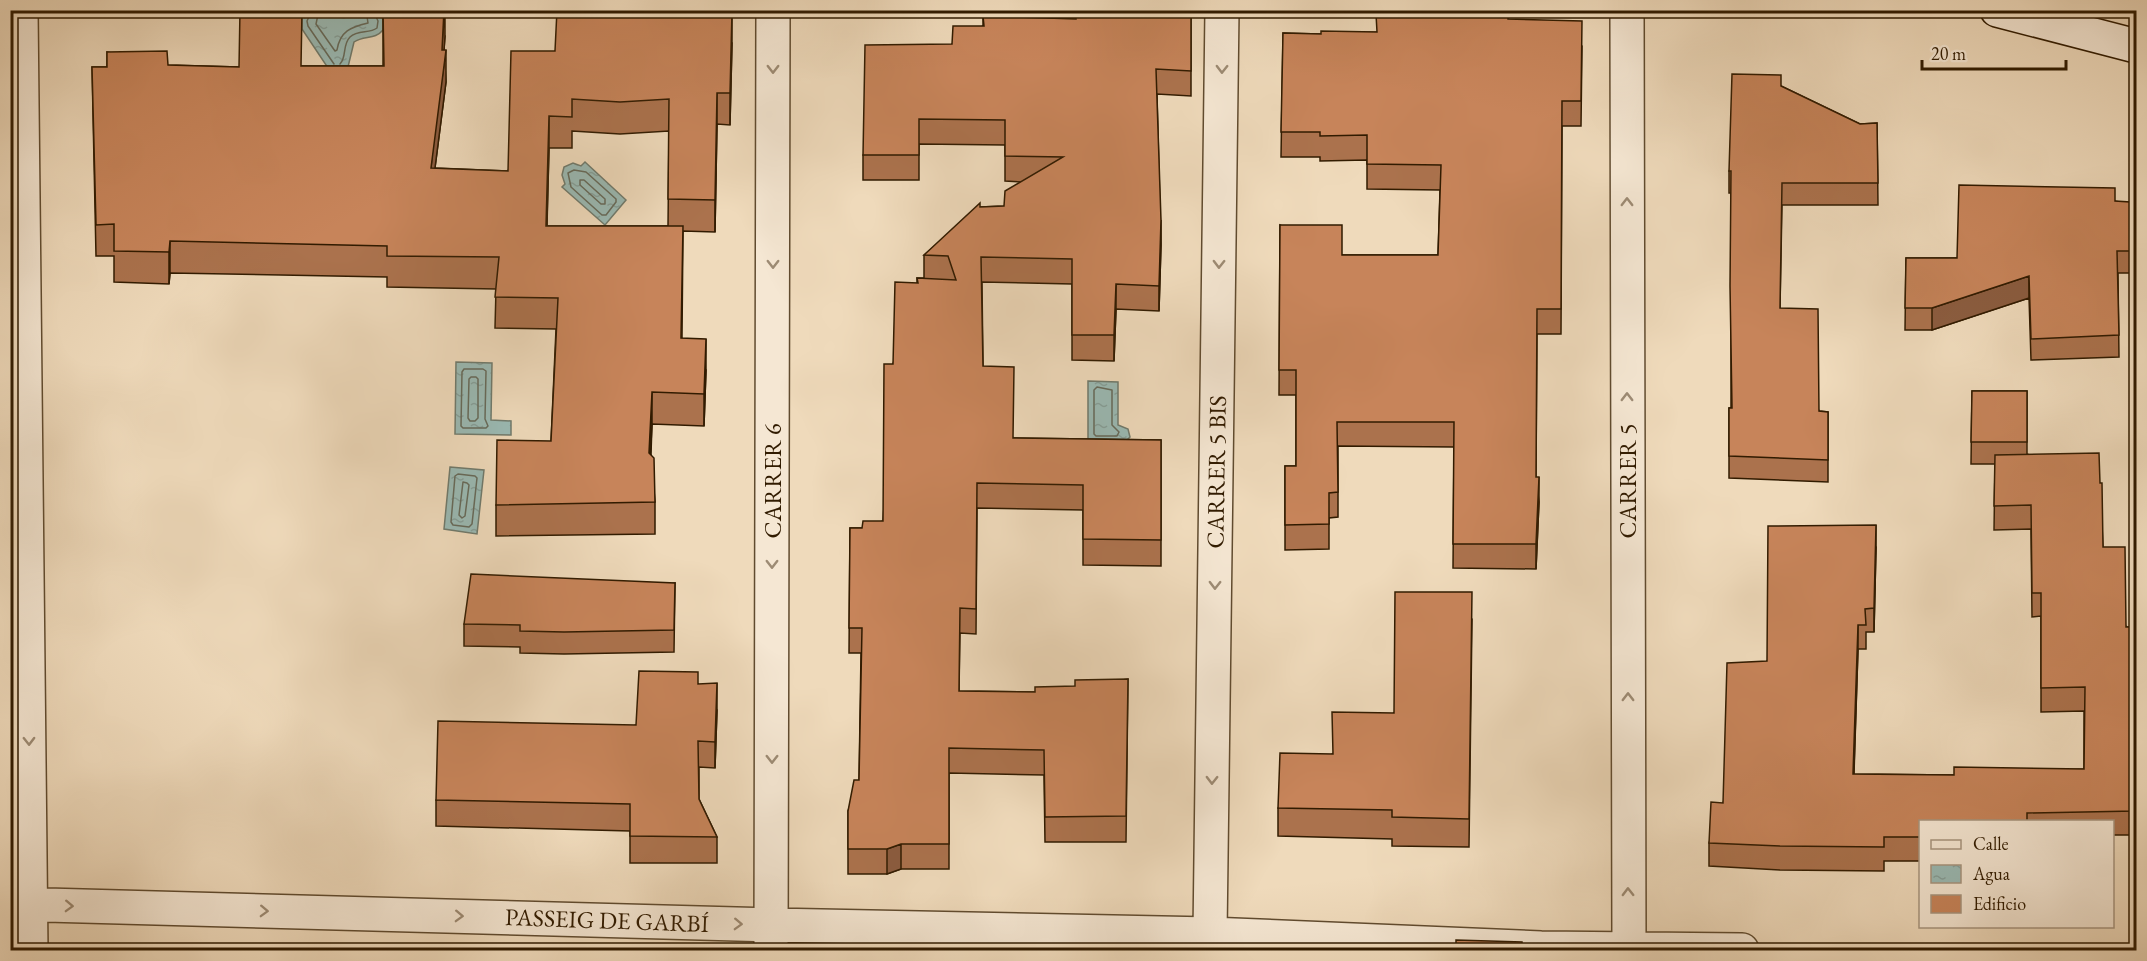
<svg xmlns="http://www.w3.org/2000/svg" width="2147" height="961" font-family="'EB Garamond',serif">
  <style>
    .water { fill: url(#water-ripples); stroke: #707a6c; stroke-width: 1.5 }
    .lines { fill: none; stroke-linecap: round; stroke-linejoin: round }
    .shore { stroke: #666a5a; stroke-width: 1.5 }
    .street-casing { stroke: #604b2f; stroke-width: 36 }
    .secondary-casing { stroke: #311b00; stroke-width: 36 }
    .street { stroke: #f5e7d3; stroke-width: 33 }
    .secondary { stroke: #f5e7d3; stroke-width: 33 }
    .wall { fill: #ab724d; stroke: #311b00; stroke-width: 1.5; fill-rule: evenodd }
    .shaded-wall { fill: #8b5c3f; stroke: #311b00; stroke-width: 1.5 }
    .building { fill: #c7845a; stroke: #311b00; stroke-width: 1.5 }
    .oneway { stroke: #9d8b74 }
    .labels { text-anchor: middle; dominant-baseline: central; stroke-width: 6; stroke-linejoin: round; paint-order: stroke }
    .street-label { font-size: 24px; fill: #311b00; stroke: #f5e7d3 }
  </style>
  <defs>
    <pattern id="water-ripples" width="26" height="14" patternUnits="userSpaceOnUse" patternTransform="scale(1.5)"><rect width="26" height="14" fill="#9abab4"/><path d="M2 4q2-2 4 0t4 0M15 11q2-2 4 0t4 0" fill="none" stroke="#859f99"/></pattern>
  </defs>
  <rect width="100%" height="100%" fill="#efdabb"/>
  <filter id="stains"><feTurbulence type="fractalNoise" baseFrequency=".00333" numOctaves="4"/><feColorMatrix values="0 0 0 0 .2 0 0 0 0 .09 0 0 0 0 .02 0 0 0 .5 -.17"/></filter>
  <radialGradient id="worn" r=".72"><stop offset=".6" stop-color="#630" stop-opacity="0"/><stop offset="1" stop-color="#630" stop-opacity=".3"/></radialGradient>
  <!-- water -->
  <path class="water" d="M308,11H375C384,15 384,21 383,30C375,40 364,35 354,42L348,67L328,68L302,29V16Z
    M585,162L626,200L605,225L562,187L565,184L562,175L564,167L573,163L581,166Z
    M456,362L492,363L491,420L511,421V435L455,434Z
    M1088,381L1118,382V425L1128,429L1130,437L1127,440L1088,442Z
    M450,467L484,470L477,534L444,529Z"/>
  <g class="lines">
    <!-- shore -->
    <path class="shore" d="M312,10L307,21L308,26L334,64
      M319,10L316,24L335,51L337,50C340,31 351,27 368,23L366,10
      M340,64C347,57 342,45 350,37C358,29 369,34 377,28L378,21L373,10
      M574,170L586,172L616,199V202L606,215H602L571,187L568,173Z
      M580,180H584L605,199V204H601L580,185Z
      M464,369H483L486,371L485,419L488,426L486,428H463L461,426L462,372Z
      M471,377H476L478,379V418L475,421H470L468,418L469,379Z
      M1097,387L1112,390V425L1119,432L1117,436H1096L1094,434V390Z
      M458,474L475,476L477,478L472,524L469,527L453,525L451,522L455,476Z
      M463,482L467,483L469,485L465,516L462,518L459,515Z"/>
    <defs>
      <path id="street" d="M21,10L31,950
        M1627,10L1629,950
        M10,904L772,925L1210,934L1541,948L1742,950
        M1210,934L1222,10
        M771,950L773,10"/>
      <path id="secondary" d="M1997,10L2136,46"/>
    </defs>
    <!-- street casing -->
    <use href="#street" class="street-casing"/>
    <!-- secondary casing -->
    <use href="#secondary" class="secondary-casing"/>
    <!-- street -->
    <use href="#street" class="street"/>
    <!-- secondary -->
    <use href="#secondary" class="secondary"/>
  </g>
  <!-- wall -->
  <path class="wall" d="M383,10L445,36L444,50L446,82L435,168L508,171L555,51L732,43L730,125L717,124L715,232L683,231L682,338L706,370L704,426L652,424L651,454L655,502V534L496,536V505L551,441L556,329L495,328L496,289L387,287V277L170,273L169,284L114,282V256H96L92,67H107V52L168,65L239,67L302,66H383ZM572,131L620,134L669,131L668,226H547L549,148H572Z
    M1154,10V16H1191V96L1157,94L1161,245L1159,311L1116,309L1114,361L1072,360V284L982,282L983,366L1013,438L1161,440V566L1083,565V510L977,508L976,634L960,633L959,691L1035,692L1128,679L1126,842H1045L1044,775L949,773V869H901L887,874H848V811L859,780L861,653H849L850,528H862L883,521L893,364L917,283V278H924V255L980,207L1004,206L1021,182L1005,181V145L919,144V180H863V155L952,44L983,26V16L1076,19Z
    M1508,19L1582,46L1581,126H1562L1561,334H1537L1536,477L1539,502L1536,569L1453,568L1454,447L1338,446V517L1329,518V549L1285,550V466H1296V395H1279L1280,225L1342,255H1438L1440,190L1367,189V160L1320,161V157H1281L1283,33L1321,34L1376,32Z
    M1781,86L1860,124L1877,123L1878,205H1782L1780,308L1819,411L1828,412V482L1729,478V408H1731V193H1729V171Z
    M2115,201L2136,205V270H2130V273H2118L2119,357L2031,360L2029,298L1932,330H1905L1906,258H1957Z
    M1972,391H2027V454L2100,483L2103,547L2126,627H2136V792H2135V835H2112V822H1920V861H1884V871L1780,870L1709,866V843L1723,803L1767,661L1876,548L1874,632H1866V649H1858L1854,774L1954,775L2084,769V711L2041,712V616L2032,617L2031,529L1994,530L1995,464H1971Z
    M675,583L674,652L564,654L520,653V647L464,646V624Z
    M1472,620L1469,847L1392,846V839L1278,836V808L1332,754L1394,713Z
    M698,684L717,710L715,768L699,767V799L717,837V863H630V831L436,826V800L636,725Z"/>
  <!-- shaded-wall -->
  <path class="shaded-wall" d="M445,10V36L442,79L446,50V82L431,199V168Z
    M732,11V43L730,125V93Z
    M717,93V124L715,232V200Z
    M549,116V148L546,257V226Z
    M1161,220V245L1159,311V286Z
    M170,241V273L169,284V252Z
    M2029,276V298L1932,330V308Z
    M1116,284V309L1114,361V335Z
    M706,339V370L704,426V394Z
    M652,392V424L649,484V453Z
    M1539,477V502L1536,569V544Z
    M1876,525V548L1874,632V608Z
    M1858,625V649L1853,798V774Z
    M717,683V710L715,768V742Z
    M901,844V869L887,874V849Z"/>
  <!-- building -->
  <path class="building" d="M240,10H302L301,66H384L383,10H444L442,50H446L431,168L508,171L511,51H555L557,10L732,11L730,93H717L715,200L668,199L669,99L620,102L572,99V117L549,116L546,226H683L681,338L706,339L704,394L652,392L649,453L654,458L655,502L496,505L497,440L551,441L558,298L495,297L499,257L387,256V246L170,241L169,252L114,251V224L96,225L92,67H107V52L167,51L168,65L239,67Z
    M1076,10H1153L1152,16H1191V71L1156,69L1161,220L1159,286L1116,284L1114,335H1072V259L981,257L983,366L1014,367L1013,438L1161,440V540L1083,539V485L977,483L976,609L960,608L959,691L1035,692V687L1075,686V680L1128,679L1126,816L1045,817L1044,750L949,748V844H901L887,849H848V811L854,780H859L862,628H849L850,528H862L863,521H883L884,364H893L895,282L918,283L917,278L956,280L948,256L924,255L980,203V207L1004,206L1005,191L1063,157L1005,156V120L919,119V155H863L865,45L952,44L953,26H984L983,16L1076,19Z
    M1376,14L1508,16V19L1582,21L1581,101H1562L1561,309H1537L1536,477H1539L1536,544H1453L1454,422H1337L1338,492L1329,493V524L1285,525V466H1296V370H1279L1280,225H1342V255H1438L1441,165L1367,164V135L1320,136V132H1281L1283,33L1321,34V31L1377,32Z
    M1732,74L1781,75V86L1860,124L1877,123L1878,183H1782L1780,308L1818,309L1819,411L1828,412V460L1729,456V408H1732L1730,286L1731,171H1729Z
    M1959,185L2115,188V201L2130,202V204L2136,205V248H2130V251H2117L2119,335L2031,339L2029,276L1932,308H1905L1906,258H1957Z
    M1972,391H2027V442H1971Z
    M2099,453L2100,483H2102L2103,547H2125L2126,627H2136V768H2135V811L2027,813V822H1920V837H1884V847L1780,846L1709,843L1711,802L1723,803L1727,663L1767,661L1768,526L1876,525L1874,608L1865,609L1866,625H1858L1853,774L1954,775V767L2084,769L2085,687L2041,688V593H2032L2031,505L1994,506L1995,455Z
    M471,574L675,583L674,630L564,632L520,631V625L464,624Z
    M1395,592H1472L1469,819L1392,817V810L1278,808L1280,753L1333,754L1332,712L1394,713Z
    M639,671L698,672V684L717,683L715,742L698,741L699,799L717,837L630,836V804L436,800L438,721L636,725Z
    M1456,940L1522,942V951H1363V946L1456,944Z"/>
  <!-- one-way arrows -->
  <defs><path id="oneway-chevron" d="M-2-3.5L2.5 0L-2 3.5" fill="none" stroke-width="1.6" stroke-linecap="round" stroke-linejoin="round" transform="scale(1.5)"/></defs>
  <g class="oneway">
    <use href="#oneway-chevron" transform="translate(773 69) rotate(90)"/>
    <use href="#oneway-chevron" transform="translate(1222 69) rotate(91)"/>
    <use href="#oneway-chevron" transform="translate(1627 202) rotate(-90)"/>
    <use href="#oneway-chevron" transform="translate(773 264) rotate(90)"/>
    <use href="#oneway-chevron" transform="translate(1219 264) rotate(91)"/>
    <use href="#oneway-chevron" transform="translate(1627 397) rotate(-90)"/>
    <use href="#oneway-chevron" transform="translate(772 564) rotate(90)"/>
    <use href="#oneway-chevron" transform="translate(1215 585) rotate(91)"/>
    <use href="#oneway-chevron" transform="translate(1628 697) rotate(-90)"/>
    <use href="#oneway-chevron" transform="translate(29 741) rotate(89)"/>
    <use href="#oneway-chevron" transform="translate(772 759) rotate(90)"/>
    <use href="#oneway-chevron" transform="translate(1212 780) rotate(91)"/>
    <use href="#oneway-chevron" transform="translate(1628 892) rotate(-91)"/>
    <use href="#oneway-chevron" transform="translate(69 906) rotate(2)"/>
    <use href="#oneway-chevron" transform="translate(264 911) rotate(2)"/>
    <use href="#oneway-chevron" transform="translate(459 916) rotate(2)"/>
    <use href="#oneway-chevron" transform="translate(738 924) rotate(2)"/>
  </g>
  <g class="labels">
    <!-- street labels -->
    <g class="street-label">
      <text transform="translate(1216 472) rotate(-89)">CARRER 5 BIS</text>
      <text transform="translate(772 481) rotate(-90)">CARRER 6</text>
      <text transform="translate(1627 481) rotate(-90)">CARRER 5</text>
      <text transform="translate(607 920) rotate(2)">PASSEIG DE GARBÍ</text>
    </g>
  </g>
  <!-- margin -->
  <rect width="2147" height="961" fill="none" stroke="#efdabb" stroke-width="36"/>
  <rect x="12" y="12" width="2123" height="937" fill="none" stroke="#311b00" stroke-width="3"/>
  <rect x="18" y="18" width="2111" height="925" fill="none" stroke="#311b00" stroke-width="1.5"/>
  <!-- legend -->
  <rect x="1919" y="820" width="195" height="108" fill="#f5e7d3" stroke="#a7957f" stroke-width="1.5"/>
  <rect x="1931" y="840" width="30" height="9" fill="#f5e7d3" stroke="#a7957f" stroke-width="1.5"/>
  <text x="1973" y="850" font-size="18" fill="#311b00">Calle</text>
  <rect x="1931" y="865" width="30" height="18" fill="url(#water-ripples)" stroke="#a7957f" stroke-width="1.5"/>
  <text x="1973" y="880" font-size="18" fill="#311b00">Agua</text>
  <rect x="1931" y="895" width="30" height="18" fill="#c7845a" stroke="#a7957f" stroke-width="1.5"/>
  <text x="1973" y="910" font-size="18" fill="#311b00">Edificio</text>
  <!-- scale -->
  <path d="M1922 60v9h144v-9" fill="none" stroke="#311b00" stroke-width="3"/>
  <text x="1931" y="60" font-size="18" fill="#311b00" stroke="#f5e7d3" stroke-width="4.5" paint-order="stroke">20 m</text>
  <rect width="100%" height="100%" filter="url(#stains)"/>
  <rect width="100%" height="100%" fill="url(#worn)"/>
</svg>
